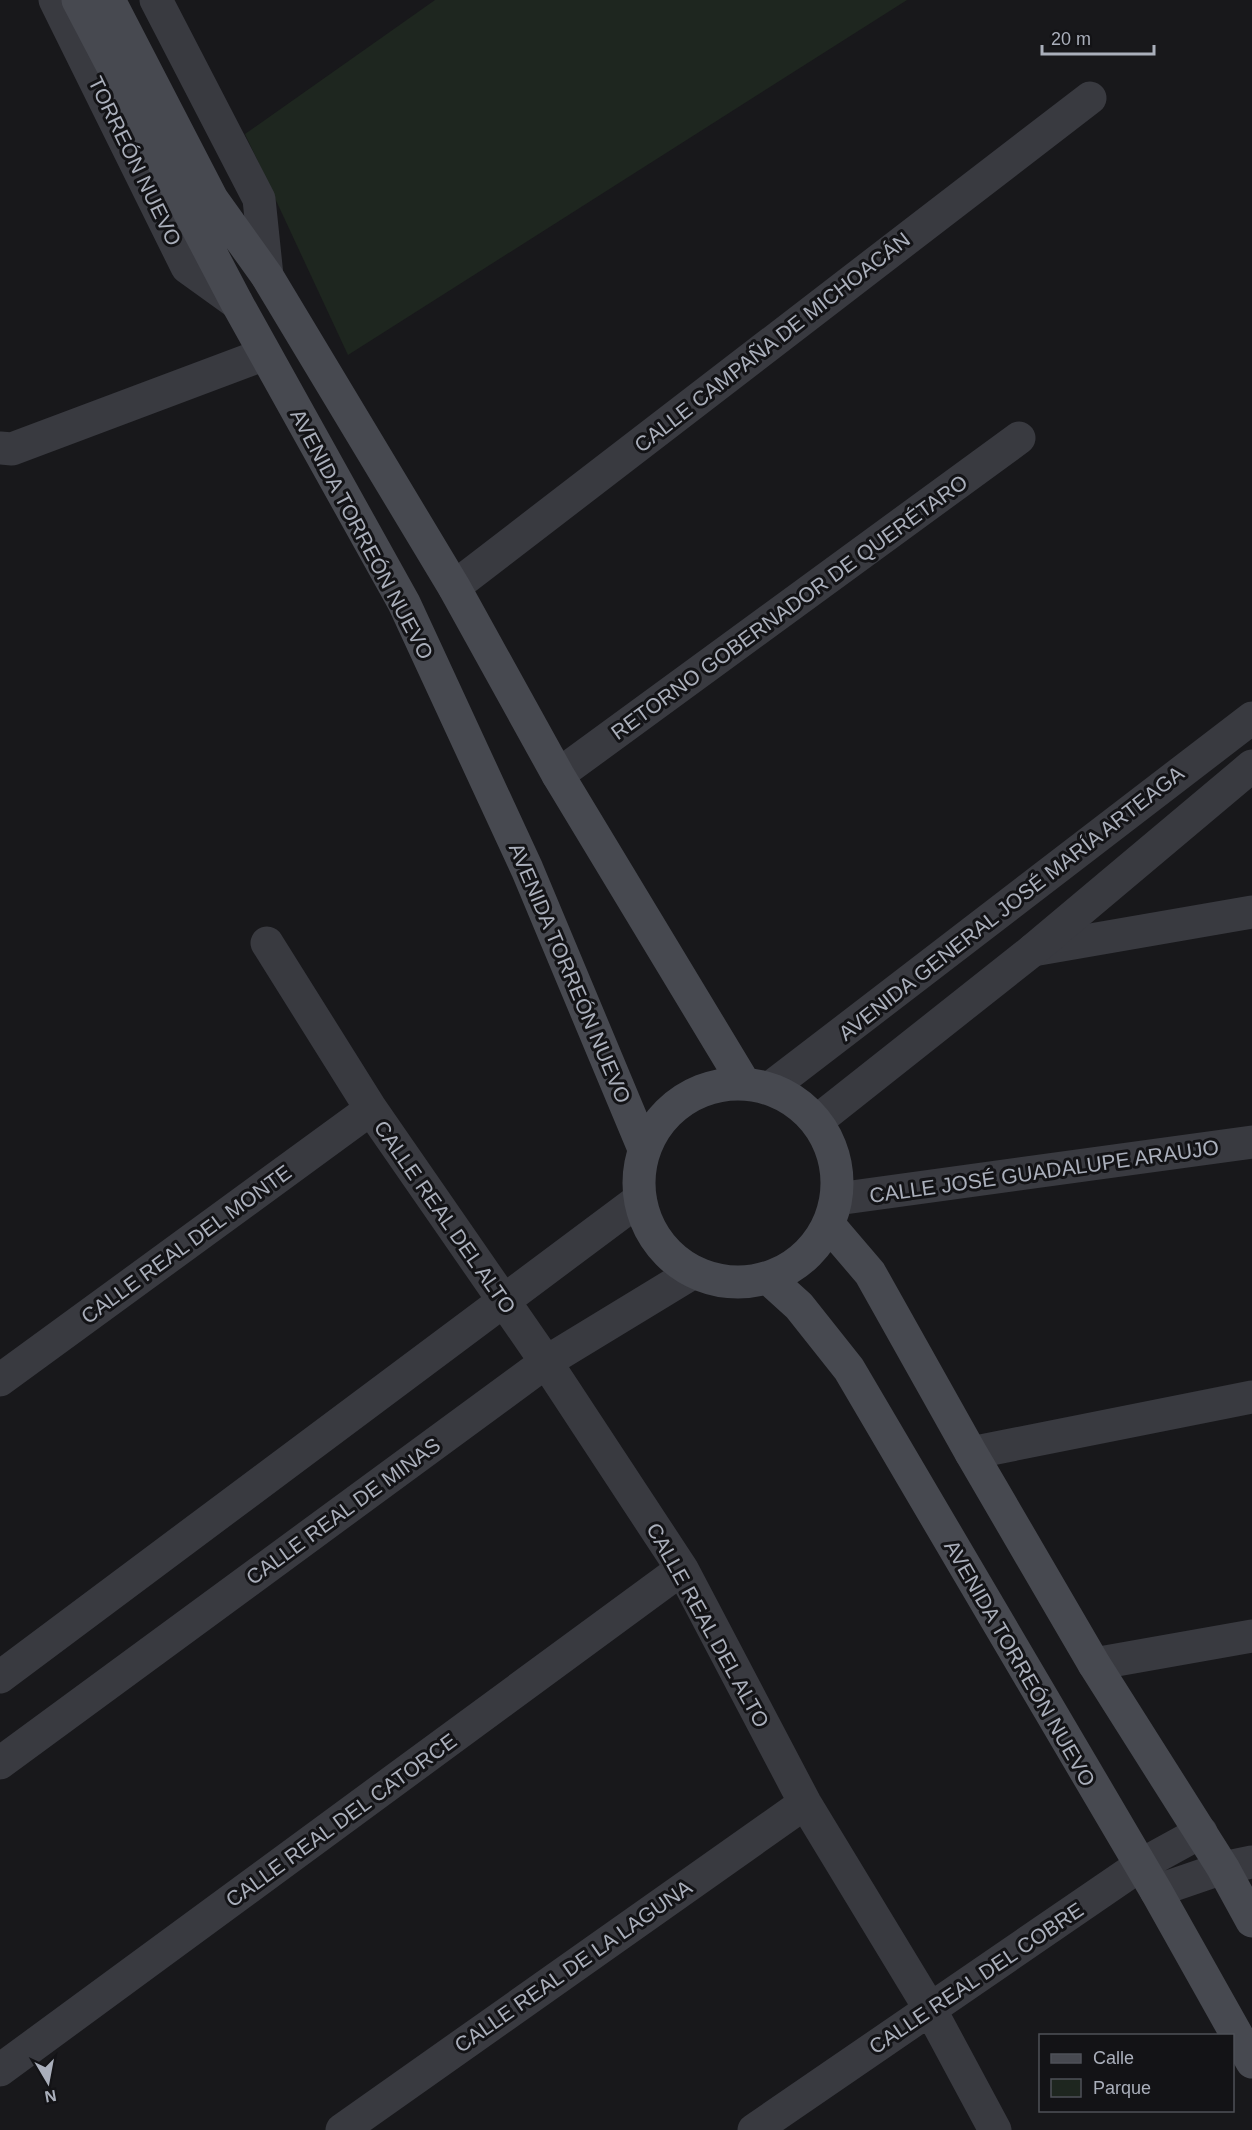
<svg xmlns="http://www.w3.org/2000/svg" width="1252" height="2130" font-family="Arial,sans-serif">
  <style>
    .green { fill: #1e261f }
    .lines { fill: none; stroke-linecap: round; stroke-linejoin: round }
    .minor { stroke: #393a40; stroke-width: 33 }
    .tertiary { stroke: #393a40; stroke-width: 33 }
    .secondary { stroke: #474950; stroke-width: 33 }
    .labels { text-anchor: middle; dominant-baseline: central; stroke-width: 6; stroke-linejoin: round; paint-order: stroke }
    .street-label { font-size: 21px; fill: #aaafbb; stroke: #131316 }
  </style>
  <rect width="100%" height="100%" fill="#18181b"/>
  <!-- green -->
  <path class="green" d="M435,0H907L348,355L245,134Z"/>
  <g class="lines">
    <!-- minor -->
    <path class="minor" d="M0,448L12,449L265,354
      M454,587L1090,98
      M558,775L1019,438
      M267,943L371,1109L546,1362L682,1569L805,1803L930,2009L995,2130
      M1033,950L1252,912
      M837,1199L1252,1142
      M0,1380L371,1109
      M1094,1664L1252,1636
      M0,1677L640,1199
      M0,1763L546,1362L694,1272
      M1156,1891L1223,1868L1252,1862
      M0,2070L682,1569
      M342,2130L805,1803
      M754,2130L1139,1866L1201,1832"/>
    <!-- tertiary -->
    <path class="tertiary" d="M55,0L187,267L237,303
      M156,0L259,199L267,276
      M770,1088L1252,718
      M817,1121L1033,950L1252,766
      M971,1453L1252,1397"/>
    <!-- secondary -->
    <path class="secondary" d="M78,0L237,303L404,603L527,869L644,1149
      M109,0L212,199L267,276L454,587L558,775L744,1083
      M639 1183a99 99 0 1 1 198 0a99 99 0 1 1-198 0Z
      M829,1225L870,1273L971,1453L1094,1664L1223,1868L1252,1921
      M768,1278L799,1306L849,1369L1156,1891L1252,2062"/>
  </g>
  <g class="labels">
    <!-- street labels -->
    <g class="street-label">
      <text transform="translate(135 161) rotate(64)">TORREÓN NUEVO</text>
      <text transform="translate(772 342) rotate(-38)">CALLE CAMPAÑA DE MICHOACÁN</text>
      <text transform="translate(362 534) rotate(62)">AVENIDA TORREÓN NUEVO</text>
      <text transform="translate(789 607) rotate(-36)">RETORNO GOBERNADOR DE QUERÉTARO</text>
      <text transform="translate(1011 903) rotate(-38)">AVENIDA GENERAL JOSÉ MARÍA ARTEAGA</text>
      <text transform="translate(570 973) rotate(67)">AVENIDA TORREÓN NUEVO</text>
      <text transform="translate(1044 1171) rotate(-8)">CALLE JOSÉ GUADALUPE ARAUJO</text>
      <text transform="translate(445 1217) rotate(55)">CALLE REAL DEL ALTO</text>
      <text transform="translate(186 1244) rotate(-36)">CALLE REAL DEL MONTE</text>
      <text transform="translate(343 1511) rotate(-36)">CALLE REAL DE MINAS</text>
      <text transform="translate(708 1625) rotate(61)">CALLE REAL DEL ALTO</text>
      <text transform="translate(1020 1663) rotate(60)">AVENIDA TORREÓN NUEVO</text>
      <text transform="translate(341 1820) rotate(-36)">CALLE REAL DEL CATORCE</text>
      <text transform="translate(573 1966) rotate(-35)">CALLE REAL DE LA LAGUNA</text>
      <text transform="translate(976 1978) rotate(-34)">CALLE REAL DEL COBRE</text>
    </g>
  </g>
  <!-- legend -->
  <rect x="1039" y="2034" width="195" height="78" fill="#131316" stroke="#4f5158" stroke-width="1.5"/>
  <rect x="1051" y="2054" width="30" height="9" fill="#474950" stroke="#4f5158" stroke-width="1.5"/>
  <text x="1093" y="2064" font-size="18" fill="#aaafbb">Calle</text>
  <rect x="1051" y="2079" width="30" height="18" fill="#1e261f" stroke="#4f5158" stroke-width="1.5"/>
  <text x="1093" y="2094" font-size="18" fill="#aaafbb">Parque</text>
  <!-- north arrow -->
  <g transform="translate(48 2082) rotate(170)" stroke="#131316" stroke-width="4.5" paint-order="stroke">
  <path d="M0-4.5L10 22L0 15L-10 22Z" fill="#aaafbb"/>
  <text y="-9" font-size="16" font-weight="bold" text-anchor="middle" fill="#aaafbb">N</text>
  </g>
  <!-- scale -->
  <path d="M1042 45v9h112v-9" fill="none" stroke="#aaafbb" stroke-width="3"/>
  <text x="1051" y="45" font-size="18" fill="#aaafbb" stroke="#131316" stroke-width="4.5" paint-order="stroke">20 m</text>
</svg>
